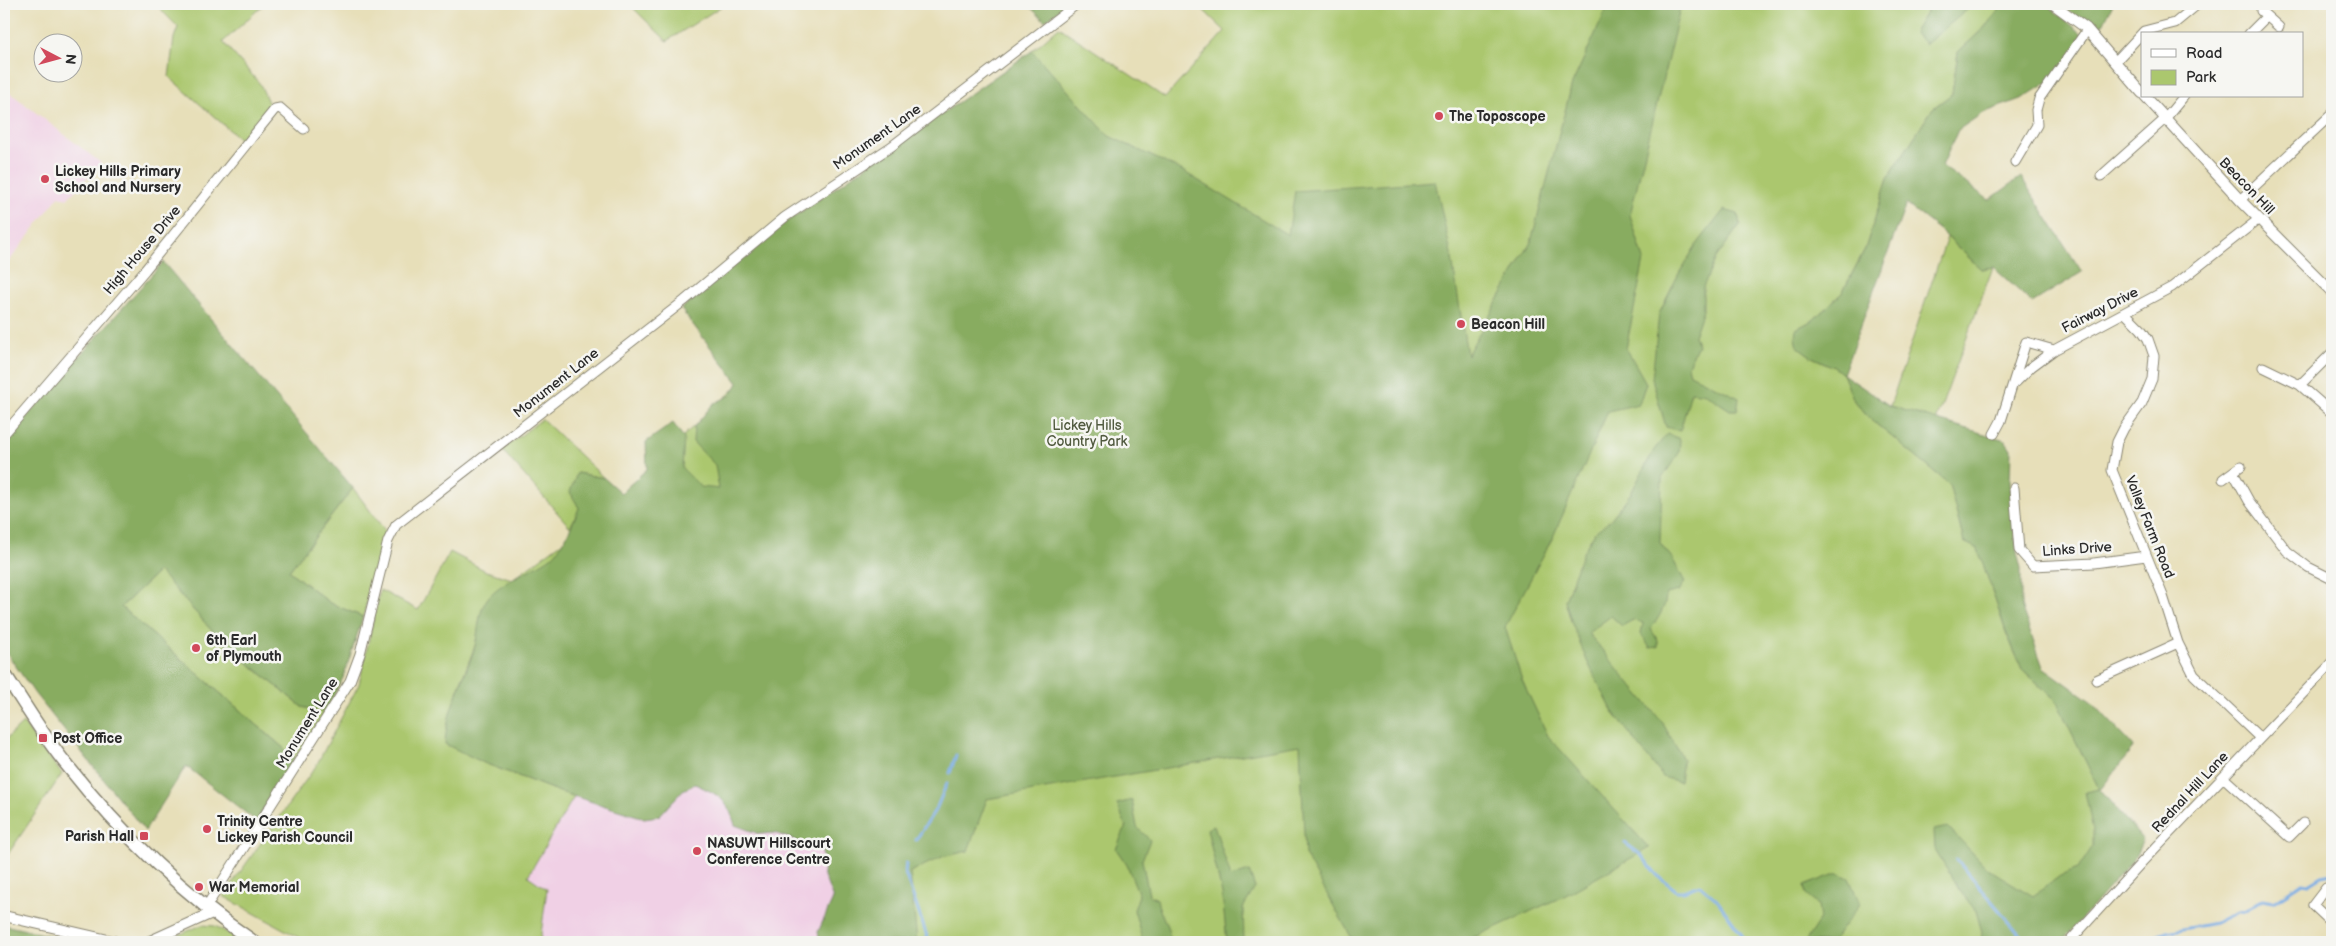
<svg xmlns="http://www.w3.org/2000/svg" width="2336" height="946" font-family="'Balsamiq Sans',sans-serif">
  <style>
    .built { fill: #f0d0e5 }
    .green { fill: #abc76e; stroke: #6b794c }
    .forest { fill: #88ac61; stroke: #5a6c46 }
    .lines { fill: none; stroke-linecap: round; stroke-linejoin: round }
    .stream { stroke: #77aae3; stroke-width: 3 }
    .minor-casing { stroke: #898572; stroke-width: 11 }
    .tertiary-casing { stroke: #898572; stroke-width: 12 }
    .secondary-casing { stroke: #898572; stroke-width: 15 }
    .minor { stroke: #fff; stroke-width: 9 }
    .tertiary { stroke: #fff; stroke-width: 10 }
    .secondary { stroke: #fff; stroke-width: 12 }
    .poi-dot { fill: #d1495b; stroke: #f6f6f2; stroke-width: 2 }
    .labels { text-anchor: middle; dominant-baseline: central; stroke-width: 5; stroke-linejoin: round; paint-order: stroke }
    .poi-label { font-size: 14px; font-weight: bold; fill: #2b2b2b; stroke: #f6f6f2; text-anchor: start }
    .street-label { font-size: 14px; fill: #2b2b2b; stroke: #f6f6f2 }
    .park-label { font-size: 14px; fill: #515a3f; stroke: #f6f6f2 }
  </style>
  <rect width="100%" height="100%" fill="#f6f6f2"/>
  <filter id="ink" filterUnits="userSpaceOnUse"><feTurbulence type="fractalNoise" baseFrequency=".02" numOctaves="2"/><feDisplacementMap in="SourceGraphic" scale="10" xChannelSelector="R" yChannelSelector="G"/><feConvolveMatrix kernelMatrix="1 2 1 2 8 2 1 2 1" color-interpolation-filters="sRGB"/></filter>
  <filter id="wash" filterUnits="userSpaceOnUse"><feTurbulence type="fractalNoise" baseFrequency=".0096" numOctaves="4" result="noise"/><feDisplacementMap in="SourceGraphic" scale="20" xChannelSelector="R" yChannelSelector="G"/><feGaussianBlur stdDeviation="1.12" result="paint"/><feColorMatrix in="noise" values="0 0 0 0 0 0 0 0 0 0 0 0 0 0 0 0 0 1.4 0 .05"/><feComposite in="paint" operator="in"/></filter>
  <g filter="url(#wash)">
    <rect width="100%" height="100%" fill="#e7dfb9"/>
    <!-- built -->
    <path class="built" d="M4,88L101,163L67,199L59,196L4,268Z
      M697,783L855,844L872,942H540L547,889L528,876L575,795L644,818L659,816L683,790Z"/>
    <!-- green -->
    <path class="green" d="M155,4H264L223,42L260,84L271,109L242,141L169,77L174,38L178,27Z
      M629,4H725L667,41Z
      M1197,4H1930L1929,8L1914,33L1951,21L1974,4H2004L1984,28L1958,52L1952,94L1933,108L1888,178L1865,249L1842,293L1813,320L1797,329L1798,346L1812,357L1834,367L1843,374L1854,401L1869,418L1949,484L1964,542L1978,548L2006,632L2022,669L2056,700L2100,790L2107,856L2035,942H893L855,844L480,622L475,646L457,692L484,763L560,792L575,795L528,876L547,889L540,942H307L223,896L316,766L359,684L380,590L418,610L450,552L486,571L512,579L586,525L741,383L681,309L785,223L1032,51L1059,27L1165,98L1225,31Z
      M1947,237L1981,269L1993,267L1936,421L1890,406Z
      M542,419L604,478L577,473L580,508L570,527L502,450Z
      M353,488L386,532L363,617L330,603L289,571Z
      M159,571L221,641L302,707L325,712L295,758L121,607Z
      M23,723L62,774L4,860V741Z
      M202,925L215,926L245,942H162Z"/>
    <!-- forest -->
    <path class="forest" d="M1027,4H1067L1045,21Z
      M1609,4H1681L1630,215L1644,260L1626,348L1646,383L1639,404L1608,411L1553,537L1505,627L1522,680L1548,736L1649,848L1566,895L1464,942H1354L1305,855L1300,745L987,799L968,851L942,857L910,872L917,942H820L818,932L833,899L824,876L822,850L775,833L759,834L735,825C727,799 719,795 695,784L683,790L659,816L644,818L560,792L484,763L445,744C447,705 464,682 475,646C479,630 478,612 487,599C500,581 534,570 551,557C565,545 572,524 579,508L570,492L577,473L604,478L621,493L647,469L646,442L673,423L684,438L682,468L701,487L719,489L715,465L693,442L694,427L713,404L731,395L738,383L681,309L785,223L1032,51L1109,136L1181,170L1288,235L1295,191L1435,181L1452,258L1467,355L1531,242L1572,84Z
      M1930,4H1974L1926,44L1914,33L1929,8Z
      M2004,4H2046L2086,37L2059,75L2023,98L1983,113L1958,130L1942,166L1989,200L2021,177L2082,272L2032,303L1993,267L1981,269L1941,231L1906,204L1843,374L1890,406L2005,440L2011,449L2010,482L2017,553L2021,569V606L2043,667L2092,702L2134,747L2100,790L2143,840L2134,859L2061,942H1981L1982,932L1976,911L1960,891L1935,850L1934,830L1948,827L1987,868L2033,896L2060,876L2078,869L2093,846V830L2085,792L2099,789L2056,700L2022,669L2006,632L1978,549L1964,542L1949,484L1869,418L1854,401L1843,374L1834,367L1812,357L1797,346L1795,337L1796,329L1813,320L1842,293L1865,249L1888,178L1933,108L1952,94L1958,52L1984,28Z
      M2059,4H2113L2099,33Z
      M1724,210L1738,214L1740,225L1716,258L1703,287V310L1694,336L1698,345L1688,365L1690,374L1739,398L1737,410H1730L1706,394L1691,392L1680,431L1666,427L1652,379L1659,314L1678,275L1695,247Z
      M163,262L353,488L289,571L330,603L363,617L343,678L325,712L302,707L221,641L159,571L121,607L295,758L256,821L186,766L145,831L35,694L4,649V442Z
      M1667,434L1680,439L1679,453L1662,478L1660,543L1672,558L1685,582L1679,591L1666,594C1666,608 1658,618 1651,629L1658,641V647L1650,648L1641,634L1643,623L1633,620L1622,626L1611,616L1588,633L1662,722L1683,759L1680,782L1663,777L1613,712L1587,661L1571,621L1565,601L1582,554L1595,532L1610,520L1631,493L1654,450Z
      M1132,800L1137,827L1150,840L1142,860L1149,895L1157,899C1160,918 1170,922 1169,942H1143L1134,910L1139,895L1127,865L1116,849L1126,826L1117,804Z
      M1214,825L1231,877L1249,871L1255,888L1243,908L1244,942H1227L1222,894L1207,829Z
      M1838,873L1849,878L1860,904L1832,942H1805L1820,919L1818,905L1806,895L1804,886Z
      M4,925L79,942H4Z"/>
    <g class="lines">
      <!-- stream -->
      <path class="stream" d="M950,773L956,755
        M916,840L937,807L947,783
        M1625,843L1641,855L1657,875L1677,891H1683L1700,885L1717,900L1747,942
        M1956,859L2026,942
        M906,863L905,873L929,942
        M2117,942L2132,939L2146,940L2167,932L2215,923L2237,912L2244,911L2262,900L2273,902L2302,883L2308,884L2321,876L2332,874"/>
    </g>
  </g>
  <g filter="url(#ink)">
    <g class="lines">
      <defs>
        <path id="minor" d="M2261,11L2279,27
          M2249,34L2266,17
          M2115,62L2144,31L2175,23L2198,4
          M2015,162L2037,125L2036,110L2039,99L2087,30
          M2101,176L2165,119L2184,96
          M2240,200L2332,114
          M2125,313L2141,329L2148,339L2154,356L2152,379L2142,403L2124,428L2117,442L2112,470L2163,596L2178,643L2194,675L2260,738
          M2263,367L2300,385L2332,413
          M2016,382L2031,367L2054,350
          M2300,385L2332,353
          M4,434L145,270L275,109L280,108L304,129
          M1994,434L2001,421L2026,342L2054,350L2172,287L2259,219
          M2233,472L2249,501L2287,551L2308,567L2332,579
          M2223,479L2241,466
          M2014,488L2019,550L2033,566L2094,563L2146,556
          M2096,680L2178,643
          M2223,777L2289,837L2303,823
          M2326,888L2313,905L2332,923
          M206,907L350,681L360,654L388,541L396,525L684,301L785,217L892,146L1077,4
          M2069,942L2142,862L2332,663"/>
        <path id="tertiary" d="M2053,4L2086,28L2142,93
          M2145,96L2240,200L2332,292
          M4,916L117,942
          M148,942L212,913"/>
        <path id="secondary" d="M4,673C24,703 43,736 66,764C119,831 183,894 254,942"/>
      </defs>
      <!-- minor casing -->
      <use href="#minor" class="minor-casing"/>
      <!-- tertiary casing -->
      <use href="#tertiary" class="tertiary-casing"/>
      <!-- secondary casing -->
      <use href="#secondary" class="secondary-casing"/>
      <!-- minor -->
      <use href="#minor" class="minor"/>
      <!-- tertiary -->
      <use href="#tertiary" class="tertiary"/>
      <!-- secondary -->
      <use href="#secondary" class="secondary"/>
    </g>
  </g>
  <!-- markers -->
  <g class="poi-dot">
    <circle cx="1439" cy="116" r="5"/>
    <circle cx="45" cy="179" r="5"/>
    <circle cx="1461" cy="324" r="5"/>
    <circle cx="196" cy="648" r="5"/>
    <rect x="38" y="733" width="10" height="10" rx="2.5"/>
    <circle cx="207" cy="829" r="5"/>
    <rect x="139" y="831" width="10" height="10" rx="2.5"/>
    <circle cx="697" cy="851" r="5"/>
    <circle cx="199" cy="887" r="5"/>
  </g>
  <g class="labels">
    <!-- poi labels -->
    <g class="poi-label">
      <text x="1449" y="116">The Toposcope</text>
      <text x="55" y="171">Lickey Hills Primary<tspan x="55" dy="16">School and Nursery</tspan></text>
      <text x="1471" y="324">Beacon Hill</text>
      <text x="206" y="640">6th Earl<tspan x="206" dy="16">of Plymouth</tspan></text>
      <text x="53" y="738">Post Office</text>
      <text x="217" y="821">Trinity Centre<tspan x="217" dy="16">Lickey Parish Council</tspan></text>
      <text x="134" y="836" text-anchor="end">Parish Hall</text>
      <text x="707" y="843">NASUWT Hillscourt<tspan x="707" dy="16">Conference Centre</tspan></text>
      <text x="209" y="887">War Memorial</text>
    </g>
    <!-- street labels -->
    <g class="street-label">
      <text transform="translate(877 137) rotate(-35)">Monument Lane</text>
      <text transform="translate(2247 186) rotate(46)">Beacon Hill</text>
      <text transform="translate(142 250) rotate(-50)">High House Drive</text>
      <text transform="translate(2100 310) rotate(-27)">Fairway Drive</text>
      <text transform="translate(556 383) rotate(-38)">Monument Lane</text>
      <text transform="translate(2150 527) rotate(68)">Valley Farm Road</text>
      <text transform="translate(2077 549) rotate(-4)">Links Drive</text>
      <text transform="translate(307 723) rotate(-58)">Monument Lane</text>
      <text transform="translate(2190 792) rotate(-47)">Rednal Hill Lane</text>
    </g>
    <!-- park labels -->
    <g class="park-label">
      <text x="1087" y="425">Lickey Hills<tspan x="1087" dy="16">Country Park</tspan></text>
    </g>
  </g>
  <!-- margin -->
  <rect width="2336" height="946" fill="none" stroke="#f6f6f2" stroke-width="20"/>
  <!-- legend -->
  <rect x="2141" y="32" width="162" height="65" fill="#f6f6f2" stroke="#a5a5a2"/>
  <rect x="2151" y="49" width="25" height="8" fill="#ffffff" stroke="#a5a5a2"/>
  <text x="2186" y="58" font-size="15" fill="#2b2b2b">Road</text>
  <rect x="2151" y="70" width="25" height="15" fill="#abc76e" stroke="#a5a5a2"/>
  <text x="2186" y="82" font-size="15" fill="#2b2b2b">Park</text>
  <!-- north arrow -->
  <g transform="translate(58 58) rotate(96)"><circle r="24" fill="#f6f6f2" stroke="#a5a5a2"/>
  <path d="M0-4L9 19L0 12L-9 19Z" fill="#d1495b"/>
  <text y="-8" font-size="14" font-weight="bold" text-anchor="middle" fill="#2b2b2b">N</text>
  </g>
</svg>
